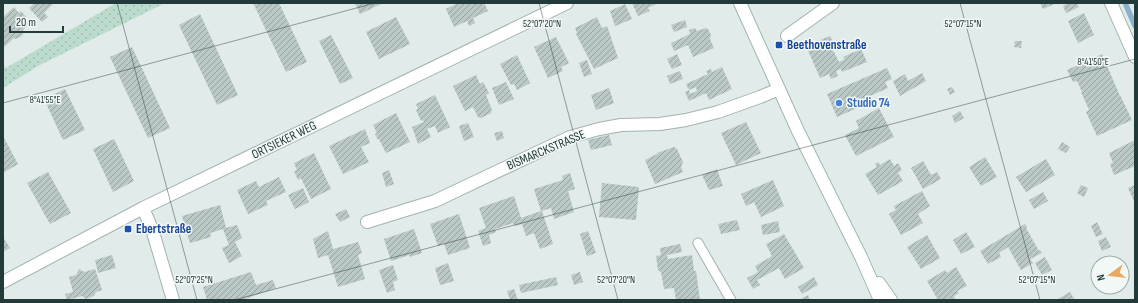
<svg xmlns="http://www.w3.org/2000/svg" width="1138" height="303" font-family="'Sofia Sans Condensed',sans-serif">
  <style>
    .park { fill: url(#park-dots) }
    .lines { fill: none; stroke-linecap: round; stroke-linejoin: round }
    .stream { stroke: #8cb1cd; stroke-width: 5.5 }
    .building { fill: url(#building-hatch) }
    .service-casing { stroke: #a4b2b1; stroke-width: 11 }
    .minor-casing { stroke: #a4b2b1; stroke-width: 14 }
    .secondary-casing { stroke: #a1b6b4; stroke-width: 14 }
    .service { stroke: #fff; stroke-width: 9 }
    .minor { stroke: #fff; stroke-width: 12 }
    .secondary { stroke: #fff; stroke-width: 12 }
    .ticks { fill: none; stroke: #233a3b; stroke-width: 1; stroke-opacity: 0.45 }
    .transit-dot { fill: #1a4fb4; stroke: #f2f8f6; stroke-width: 1.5 }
    .shop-dot { fill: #3f7fe0; stroke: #f2f8f6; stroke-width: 1.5 }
    .labels { text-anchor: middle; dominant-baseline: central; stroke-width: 3; stroke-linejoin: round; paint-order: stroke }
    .transit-label { font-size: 13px; font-weight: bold; fill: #164399; stroke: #f2f8f6; text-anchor: start }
    .shop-label { font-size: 13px; font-weight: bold; fill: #366cbe; stroke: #f2f8f6; text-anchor: start }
    .street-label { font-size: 13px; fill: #233a3b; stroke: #f2f8f6 }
    .ticks-label { font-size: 10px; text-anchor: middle; fill: #233a3b; stroke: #f2f8f6; stroke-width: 3; stroke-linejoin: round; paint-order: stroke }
  </style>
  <defs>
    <pattern id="park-dots" width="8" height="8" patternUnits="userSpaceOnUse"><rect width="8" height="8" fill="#bbdbcd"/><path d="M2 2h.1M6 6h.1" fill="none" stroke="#a0bdb1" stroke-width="1.8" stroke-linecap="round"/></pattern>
    <pattern id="building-hatch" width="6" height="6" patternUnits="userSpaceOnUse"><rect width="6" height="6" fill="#bac8c6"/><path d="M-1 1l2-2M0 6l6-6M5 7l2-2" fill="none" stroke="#97a3a2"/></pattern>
  </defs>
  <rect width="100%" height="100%" fill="#e1ebe9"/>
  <!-- park -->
  <path class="park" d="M116,3H165L38,66L3,88V64L6,68Z"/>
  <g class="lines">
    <!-- stream -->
    <path class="stream" d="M1126,5L1135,26"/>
  </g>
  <!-- building -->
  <path class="building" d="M35,3H54L44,13L48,17L42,22L29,8Z
    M253,3H279L307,62L286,72Z
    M355,3H383L360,14Z
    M458,3H484L488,11L473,18L475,23L469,26L467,21L454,27L446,9Z
    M632,3H658L648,8L650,11L638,16Z
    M1040,3H1057L1043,9Z
    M1068,3H1077L1079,7L1066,13L1063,6Z
    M625,4L632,19L615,26L610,11Z
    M14,7L19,13L21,11L26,17L25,19L29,24L23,30L24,32L22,36L16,39L14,38L3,48V17Z
    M1084,13L1094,35L1078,43L1068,21Z
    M200,14L238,95L217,105L179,25Z
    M396,17L410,44L379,59L366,32Z
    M597,17L602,28L607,26L618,58L594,69L576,34L577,33L575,28Z
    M685,20L687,27L674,32L671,25Z
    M695,28L697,31L706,28L708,29L711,35L710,39L714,48L693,57L688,45L674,51L671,43L690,34L689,30Z
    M331,35L353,78L340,84L319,41Z
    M830,36L836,48L833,50L839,62L845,59L843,57L861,49L867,62L842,72L841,69L836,71L838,76L831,79L829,74L820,78L806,46Z
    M556,37L569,63L561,67L563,71L548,78L534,47Z
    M1015,41H1022L1021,48L1014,47Z
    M132,47L170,128L148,138L110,57Z
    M677,54L682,65L672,69L667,59Z
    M1102,54L1120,96V95L1132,120L1097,136L1086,112L1089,110L1081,92H1082L1077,81L1073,82L1067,70Z
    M517,55L530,83L517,90L514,84L511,85L500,64Z
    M587,60L592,74L584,77L579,63Z
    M722,67L732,89L709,100L706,93L689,101L685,92L689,90L690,94L697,91L696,87L689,90L686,84L708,74L706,71L711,69L712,72Z
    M887,68L892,79L885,82L888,88L863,99L866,104L837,117L827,94Z
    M680,71L683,79L670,84L667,76Z
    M922,73L926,81L900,96L893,81L905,74L908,81Z
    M476,75L480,84L483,82L489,93L486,95L492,110L491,113L481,118L478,117L473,107L465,111L453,86Z
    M506,82L514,99L499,105L492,88Z
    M952,87L955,92L950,95L947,89Z
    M609,88L614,103L596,110L591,95Z
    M65,89L85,130L63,140L44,99Z
    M435,95L450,127L438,133L435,126L427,129L431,137L418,144L412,127L424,122L423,120L421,121L416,110L418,109L416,104Z
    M879,108L894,137L856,156L845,135L859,128L856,121Z
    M960,111L964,118L955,123L952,116Z
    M396,113L410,142L386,153L379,139L378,140L375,134L377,133L373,125Z
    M746,122L761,153L736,165L721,133Z
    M468,123L474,137L464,141L459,126Z
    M365,129L370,143L361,147L369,162L343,174L329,146Z
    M502,131L504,138L497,141L494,133Z
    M609,135L612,145L591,150L588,140Z
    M3,136L18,164L3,173Z
    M114,139L134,181L113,192L93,149Z
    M1135,140V166L1114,175L1110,164L1113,163L1109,153Z
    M1062,142L1070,147L1066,153L1058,149Z
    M674,147L677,149L683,162L681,167L683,172L655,184L645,160L657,154V153Z
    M314,153L331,189L311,199L301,178L298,180L294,171L297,170L294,163Z
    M985,157L997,177L981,186L969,167Z
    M890,159L894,166L898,163L902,170L898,173L903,181L878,195L865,174L877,167L875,164L878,162L880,165Z
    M1046,159L1055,175L1026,192L1016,177Z
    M923,161L931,175L937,172L941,179L923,189L911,168Z
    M717,169L723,186L709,190L702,175Z
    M389,170L394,184L386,187L382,173Z
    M48,172L71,213L50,224L27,183Z
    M570,173L575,189L568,191L574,212L554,219L551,208L542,211L553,244L540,249L534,233L526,236L522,224L515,226L513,223L495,229L496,232L489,235L491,243L483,246L478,231L486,228L479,208L514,196L521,218L541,211L534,189L563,180L562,176Z
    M279,177L286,192L266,201L268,205L248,214L237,190L256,181L259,187Z
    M773,180L784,206L761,217L754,202L746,206L741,194Z
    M602,183L639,187L636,220L599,217Z
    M1081,185L1088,188L1084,197L1077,193Z
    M1135,185V203L1128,188Z
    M303,188L309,202L295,209L288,195Z
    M922,191L930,206L918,214L923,223L901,235L889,214L896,210L894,206Z
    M1043,192L1048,201L1034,209L1029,200Z
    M220,205L226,228L237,225L242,238L235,242L242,256L229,263L222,248L229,245L223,229L210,233L211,237L190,243L182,216Z
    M346,209L350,217L340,222L335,214Z
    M459,214L470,248L448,255L444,244L438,246L430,224Z
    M737,220L740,230L721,234L718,224Z
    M778,221L780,232L763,235L761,225Z
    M1097,222L1103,234L1096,237L1091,226Z
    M1025,224L1027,227L1026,228L1039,251L1040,250L1042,253L1030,259L1033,263L1021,270L1008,247L999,253L1001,257L988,264L980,251Z
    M414,229L422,253L410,257L409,255L391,261L384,239Z
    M328,231L333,249L358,242L362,253L358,255L365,279L338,287L328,255L318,258L313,239Z
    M588,231L596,253L587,256L580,234Z
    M966,232L975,247L961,254L953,240Z
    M784,234L804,268L785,279L779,268L757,280L760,285L753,289L747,278L758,272L755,266L772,256L766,244Z
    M927,235L940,258L921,269L907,247Z
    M3,237L10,248L3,252Z
    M1106,237L1111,247L1102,251L1098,241Z
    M680,244L682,252L667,255L668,259L692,255L694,271H696L700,300H676L674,288L664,289L661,272L658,270L656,256L661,255L660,248Z
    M112,255L116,268L98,273L95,260Z
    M1045,257L1052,270L1042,275L1035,263Z
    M448,263L454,281L440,285L435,268Z
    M393,265L398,280L393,282L395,290L387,293L379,270Z
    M956,267L967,286L957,291L959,293L954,296L955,299L954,300H950L949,298L946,300H938L927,281L945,270L947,273Z
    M79,269L84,272L95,269L102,290L96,292L94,296L86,299L82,296L67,300L65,294L73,292L69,277L76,275Z
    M251,272L256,285L273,280L276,288L242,300H207L203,287Z
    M580,272L583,282L574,285L571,275Z
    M556,277L558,285L521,293L519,285Z
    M814,277L818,285L802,294L798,287Z
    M514,289L518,300H510L507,291Z
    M1070,292L1075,300H1056Z
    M808,295L810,300H799Z"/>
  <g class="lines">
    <defs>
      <path id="service" d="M698,243L731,300"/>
      <path id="minor" d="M1111,3L1135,57
        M787,36L833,3
        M143,208L152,229L173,300
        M367,222L435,201L570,137L599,129L621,125L660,124L686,120L718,112L760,97L779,89
        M3,282L143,208L567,3"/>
      <path id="secondary" d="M740,3L798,131L861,257L880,300
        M879,283L891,300"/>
    </defs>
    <!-- service casing -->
    <use href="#service" class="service-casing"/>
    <!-- minor casing -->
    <use href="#minor" class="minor-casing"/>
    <!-- secondary casing -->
    <use href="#secondary" class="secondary-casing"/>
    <!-- service -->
    <use href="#service" class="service"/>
    <!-- minor -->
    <use href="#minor" class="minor"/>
    <!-- secondary -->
    <use href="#secondary" class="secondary"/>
  </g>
  <!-- ticks -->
  <path class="ticks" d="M117,3L197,300M539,3L618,300M960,3L1040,300M3,103L375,3M234,300L1135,59"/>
  <!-- markers -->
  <g class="transit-dot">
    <rect x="775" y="41" width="8" height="8" rx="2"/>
    <rect x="124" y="225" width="8" height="8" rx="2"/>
  </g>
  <circle class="shop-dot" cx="839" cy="103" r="4"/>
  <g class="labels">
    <!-- transit labels -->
    <g class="transit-label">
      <text x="787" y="45">Beethovenstraße</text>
      <text x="136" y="229">Ebertstraße</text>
    </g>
    <!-- shop labels -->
    <g class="shop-label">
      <text x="847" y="103">Studio 74</text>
    </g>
    <!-- street labels -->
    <g class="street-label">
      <text transform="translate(284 140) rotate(-26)">ORTSIEKER WEG</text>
      <text transform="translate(546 150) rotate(-23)">BISMARCKSTRASSE</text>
    </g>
  </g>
  <g class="ticks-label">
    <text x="542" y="27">52°07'20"N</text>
    <text x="963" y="27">52°07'15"N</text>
    <text x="1093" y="65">8°41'50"E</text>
    <text x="45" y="103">8°41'55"E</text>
    <text x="194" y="283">52°07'25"N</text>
    <text x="616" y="283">52°07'20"N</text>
    <text x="1037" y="283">52°07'15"N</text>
  </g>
  <!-- border -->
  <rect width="1138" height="303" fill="none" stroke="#233a3b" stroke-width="8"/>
  <!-- north arrow -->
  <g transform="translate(1110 275) rotate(255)"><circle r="19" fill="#f2f8f6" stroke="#9facab"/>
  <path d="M0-3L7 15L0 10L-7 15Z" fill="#eaa960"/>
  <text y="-6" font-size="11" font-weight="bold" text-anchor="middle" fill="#233a3b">N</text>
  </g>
  <!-- scale -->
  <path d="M10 26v6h53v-6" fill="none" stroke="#233a3b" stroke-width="2"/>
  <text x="16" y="26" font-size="12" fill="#233a3b" stroke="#f2f8f6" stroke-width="3" paint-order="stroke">20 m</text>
</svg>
